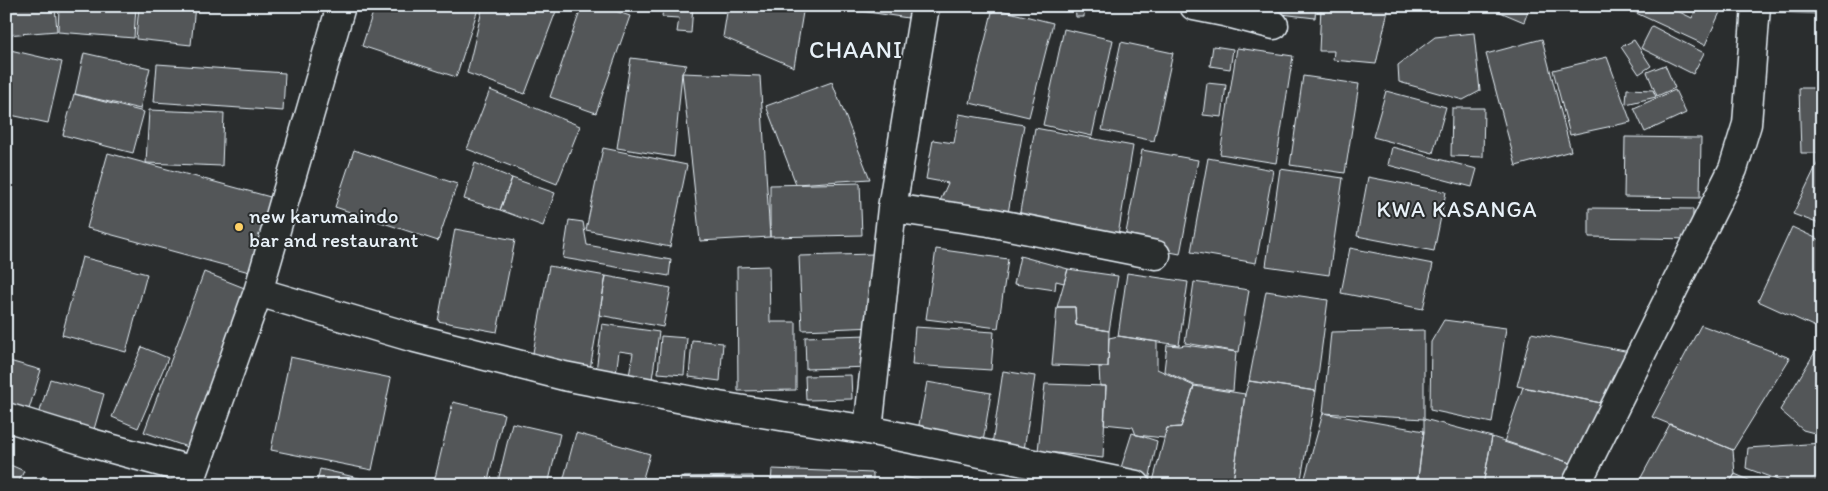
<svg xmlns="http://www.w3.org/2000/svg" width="1828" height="491" font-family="Itim,sans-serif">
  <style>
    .building { fill: #535759; stroke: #e8f1f8 }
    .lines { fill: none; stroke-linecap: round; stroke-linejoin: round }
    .street-casing { stroke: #e8f1f8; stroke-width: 31 }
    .street { stroke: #2a2d2e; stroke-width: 28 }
    .poi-dot { fill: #ffd166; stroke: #2a2d2e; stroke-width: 2 }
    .labels { text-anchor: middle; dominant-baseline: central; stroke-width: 4; stroke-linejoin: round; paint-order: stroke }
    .poi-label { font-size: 21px; fill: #e8f1f8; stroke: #2a2d2e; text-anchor: start }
    .neighbourhood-label { font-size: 22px; letter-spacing: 1px; fill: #e8f1f8; stroke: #2a2d2e }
    .quarter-label { font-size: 24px; letter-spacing: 1px; fill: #e8f1f8; stroke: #2a2d2e }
  </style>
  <rect width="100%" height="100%" fill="#2a2d2e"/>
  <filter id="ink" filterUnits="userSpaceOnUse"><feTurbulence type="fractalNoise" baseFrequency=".02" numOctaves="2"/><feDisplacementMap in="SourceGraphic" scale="10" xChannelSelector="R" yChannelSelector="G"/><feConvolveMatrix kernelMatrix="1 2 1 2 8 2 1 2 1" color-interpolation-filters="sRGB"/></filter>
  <g filter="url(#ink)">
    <!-- building -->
    <path class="building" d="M6,6H55L57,31L6,35Z
      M59,6H136L134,38L58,32Z
      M139,6H195L191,45L136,39Z
      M375,6H479L456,77L362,46Z
      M483,6H558L525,94L467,73Z
      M582,6H601L630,16L596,113L550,97Z
      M663,6H693L691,33L677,32L679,18L662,17Z
      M728,6H804L794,67L723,37Z
      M827,6H910L908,18Z
      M1075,6H1084V17H1076Z
      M1264,6H1316L1315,18L1264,12Z
      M1321,6H1389L1376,64L1333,60L1334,51H1319Z
      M1486,6H1530L1524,22Z
      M1637,6H1667L1692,18L1697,7L1722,8L1705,45L1634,12Z
      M1777,6H1822V14L1776,12Z
      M993,8L1053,23L1029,117L970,103Z
      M1652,26L1704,53L1693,74L1641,48Z
      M1064,29L1113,40L1092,136L1043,125Z
      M1474,33L1480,91L1463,100L1399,82L1398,65L1435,37Z
      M1542,39L1571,151L1516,166L1486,54Z
      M1634,40L1651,66L1639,74L1621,47Z
      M1121,42L1173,53L1154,141L1102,130Z
      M1213,46L1233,49L1230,69L1210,66Z
      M1237,48L1293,56L1276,163L1220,154Z
      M6,49L62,62L48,123L6,114Z
      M84,53L150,68L140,109L75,94Z
      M1607,57L1631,122L1570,135L1553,70Z
      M631,58L687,65L682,73L674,157L617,148Z
      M157,64L285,73L283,111L154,102Z
      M1665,65L1675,88L1657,96L1647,72Z
      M682,73L760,76L770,237L700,241Z
      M1303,76L1359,84L1345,173L1290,165Z
      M832,82L870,179L796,184L766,106Z
      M1207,83L1226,85L1222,117L1203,115Z
      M1799,88H1822V153H1801Z
      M1627,89L1653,90L1656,97L1626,104Z
      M490,90L580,126L557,184L467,149Z
      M1675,90L1686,113L1645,132L1634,108Z
      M1386,91L1446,107L1433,153L1373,137Z
      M74,94L144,112L133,153L63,135Z
      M1452,108H1484L1483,157L1451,156Z
      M149,110L224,113L222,166L146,163Z
      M959,114L1024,125L1008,213L940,201L948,183L926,179L933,140L954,143Z
      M1035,128L1133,146L1117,241L1018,223Z
      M1625,137L1701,138L1700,198L1624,197Z
      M1392,147L1477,169L1472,187L1388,165Z
      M603,148L687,165L670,247L586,230Z
      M354,150L457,184L438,241L335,207Z
      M1142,150L1198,160L1180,254L1124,243Z
      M108,153L274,198L253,273L87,228Z
      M1208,158L1273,170L1256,263L1191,252Z
      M1819,160H1822V225L1793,214Z
      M475,163L512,178L500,210L464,199Z
      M1280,169L1343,178L1329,275L1266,266Z
      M1368,177L1446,192L1434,251L1357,236Z
      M512,178L555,193L543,226L500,210Z
      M860,183L862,235L770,237V185Z
      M1589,208L1693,209V239L1589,237Z
      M569,220L583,222L587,245L671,260L669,276L563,258Z
      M1792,227L1822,241V330L1758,301Z
      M455,229L515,240L497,332L438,321Z
      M1350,248L1433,264L1423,309L1341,293Z
      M936,249L1008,259L998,328L926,319Z
      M873,254L876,327L802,330L799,256Z
      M1020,256L1068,269L1064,283L1056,281L1055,290L1014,284Z
      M82,257L147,274L126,352L62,335Z
      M549,266L606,276L590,369L532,358Z
      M769,266L770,322H796V390L738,391L737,267Z
      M1068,269L1118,276L1109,331L1076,325L1075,307H1057Z
      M204,272L247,289L187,447L144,432Z
      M1127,273L1188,282L1179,345L1118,336Z
      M606,276L671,288L663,327L599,315Z
      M1194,282L1249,290L1239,352L1185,343Z
      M1266,291L1328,300L1316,391L1249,381Z
      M1057,307H1075L1076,325L1109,331L1108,367L1052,365Z
      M1444,320L1506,328L1492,423L1430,410L1431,342Z
      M602,324L659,332L652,379L629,376L633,353L619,351L616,374L596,371Z
      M1701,325L1790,358L1733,450L1652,417Z
      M915,327L994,332L991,370L912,365Z
      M1424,330V419L1323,413L1331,332Z
      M1531,333L1630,352L1606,404L1517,386Z
      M868,335L870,367L806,369L805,337Z
      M661,336L687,338L684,375L658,373Z
      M1118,336L1157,342V369L1194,386L1181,427L1167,428L1164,438L1136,435L1133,427L1104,424L1106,386H1100L1099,367H1108L1109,338Z
      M692,340L723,343L720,381L689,377Z
      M1167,345L1180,346L1185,345L1236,352L1233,391L1194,385L1164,371Z
      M142,347L168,358L138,428L112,417Z
      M1818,347L1822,348V435L1803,430L1780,410Z
      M290,357L391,378L372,470L271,450Z
      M6,360L41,370L26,419L6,414Z
      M1003,371L1035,376L1024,450L992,445Z
      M851,375L852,399L806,400L805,376Z
      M50,379L104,394L91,440L36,424Z
      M1249,381L1316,391L1300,485H1248L1233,482L1245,394Z
      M927,382L991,393L983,442L918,430Z
      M1045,384L1106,386L1103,458L1038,451Z
      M1194,386L1245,394L1233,482L1231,485H1152L1167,428L1181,427Z
      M1523,387L1606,404L1583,467L1504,442Z
      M453,402L504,414L487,485H463L435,478Z
      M1323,413L1424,431L1417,485H1303Z
      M1424,419L1492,437L1483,485H1417L1424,431Z
      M512,423L560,434L548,485H497Z
      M1670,424L1733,450L1735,474L1728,485H1637Z
      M576,433L650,454L641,485H562Z
      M1132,433L1157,441L1149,481L1119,474Z
      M1492,437L1583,467L1573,485H1483Z
      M1822,443V462L1814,485H1791L1746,468L1748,448Z
      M6,463L24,471L17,485H6Z
      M320,469L363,479L362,485H316Z
      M772,469L873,473V485H771Z
      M1735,474L1760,485H1728Z
      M43,476L55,485H37Z
      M753,476V485H681L680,477Z
      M903,477L945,485H901Z"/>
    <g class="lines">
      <defs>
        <path id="street" d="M1194,6L1224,12L1274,25
          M892,208L989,222L1156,255
          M258,292L411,337L564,376L719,406L868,430L1136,485
          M6,417L91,443L194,471
          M868,430L892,208L925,6
          M189,485L258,292L341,6
          M1576,485L1733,169L1747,124L1756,6"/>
      </defs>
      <!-- street casing -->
      <use href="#street" class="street-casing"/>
      <!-- street -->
      <use href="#street" class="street"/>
    </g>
  </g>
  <!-- markers -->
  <circle class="poi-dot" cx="239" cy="227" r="5"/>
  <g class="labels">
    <!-- poi labels -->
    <g class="poi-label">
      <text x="249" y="215">new karumaindo<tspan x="249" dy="24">bar and restaurant</tspan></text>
    </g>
    <!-- neighbourhood labels -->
    <g class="neighbourhood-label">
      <text x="1457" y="209">KWA KASANGA</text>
    </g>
    <!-- quarter labels -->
    <g class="quarter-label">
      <text x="856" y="49">CHAANI</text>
    </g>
  </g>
  <!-- margin -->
  <rect width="1828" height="491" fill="none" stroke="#2a2d2e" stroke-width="25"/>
  <rect x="12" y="12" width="1803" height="466" fill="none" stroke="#e8f1f8" stroke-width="2" filter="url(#ink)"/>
</svg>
